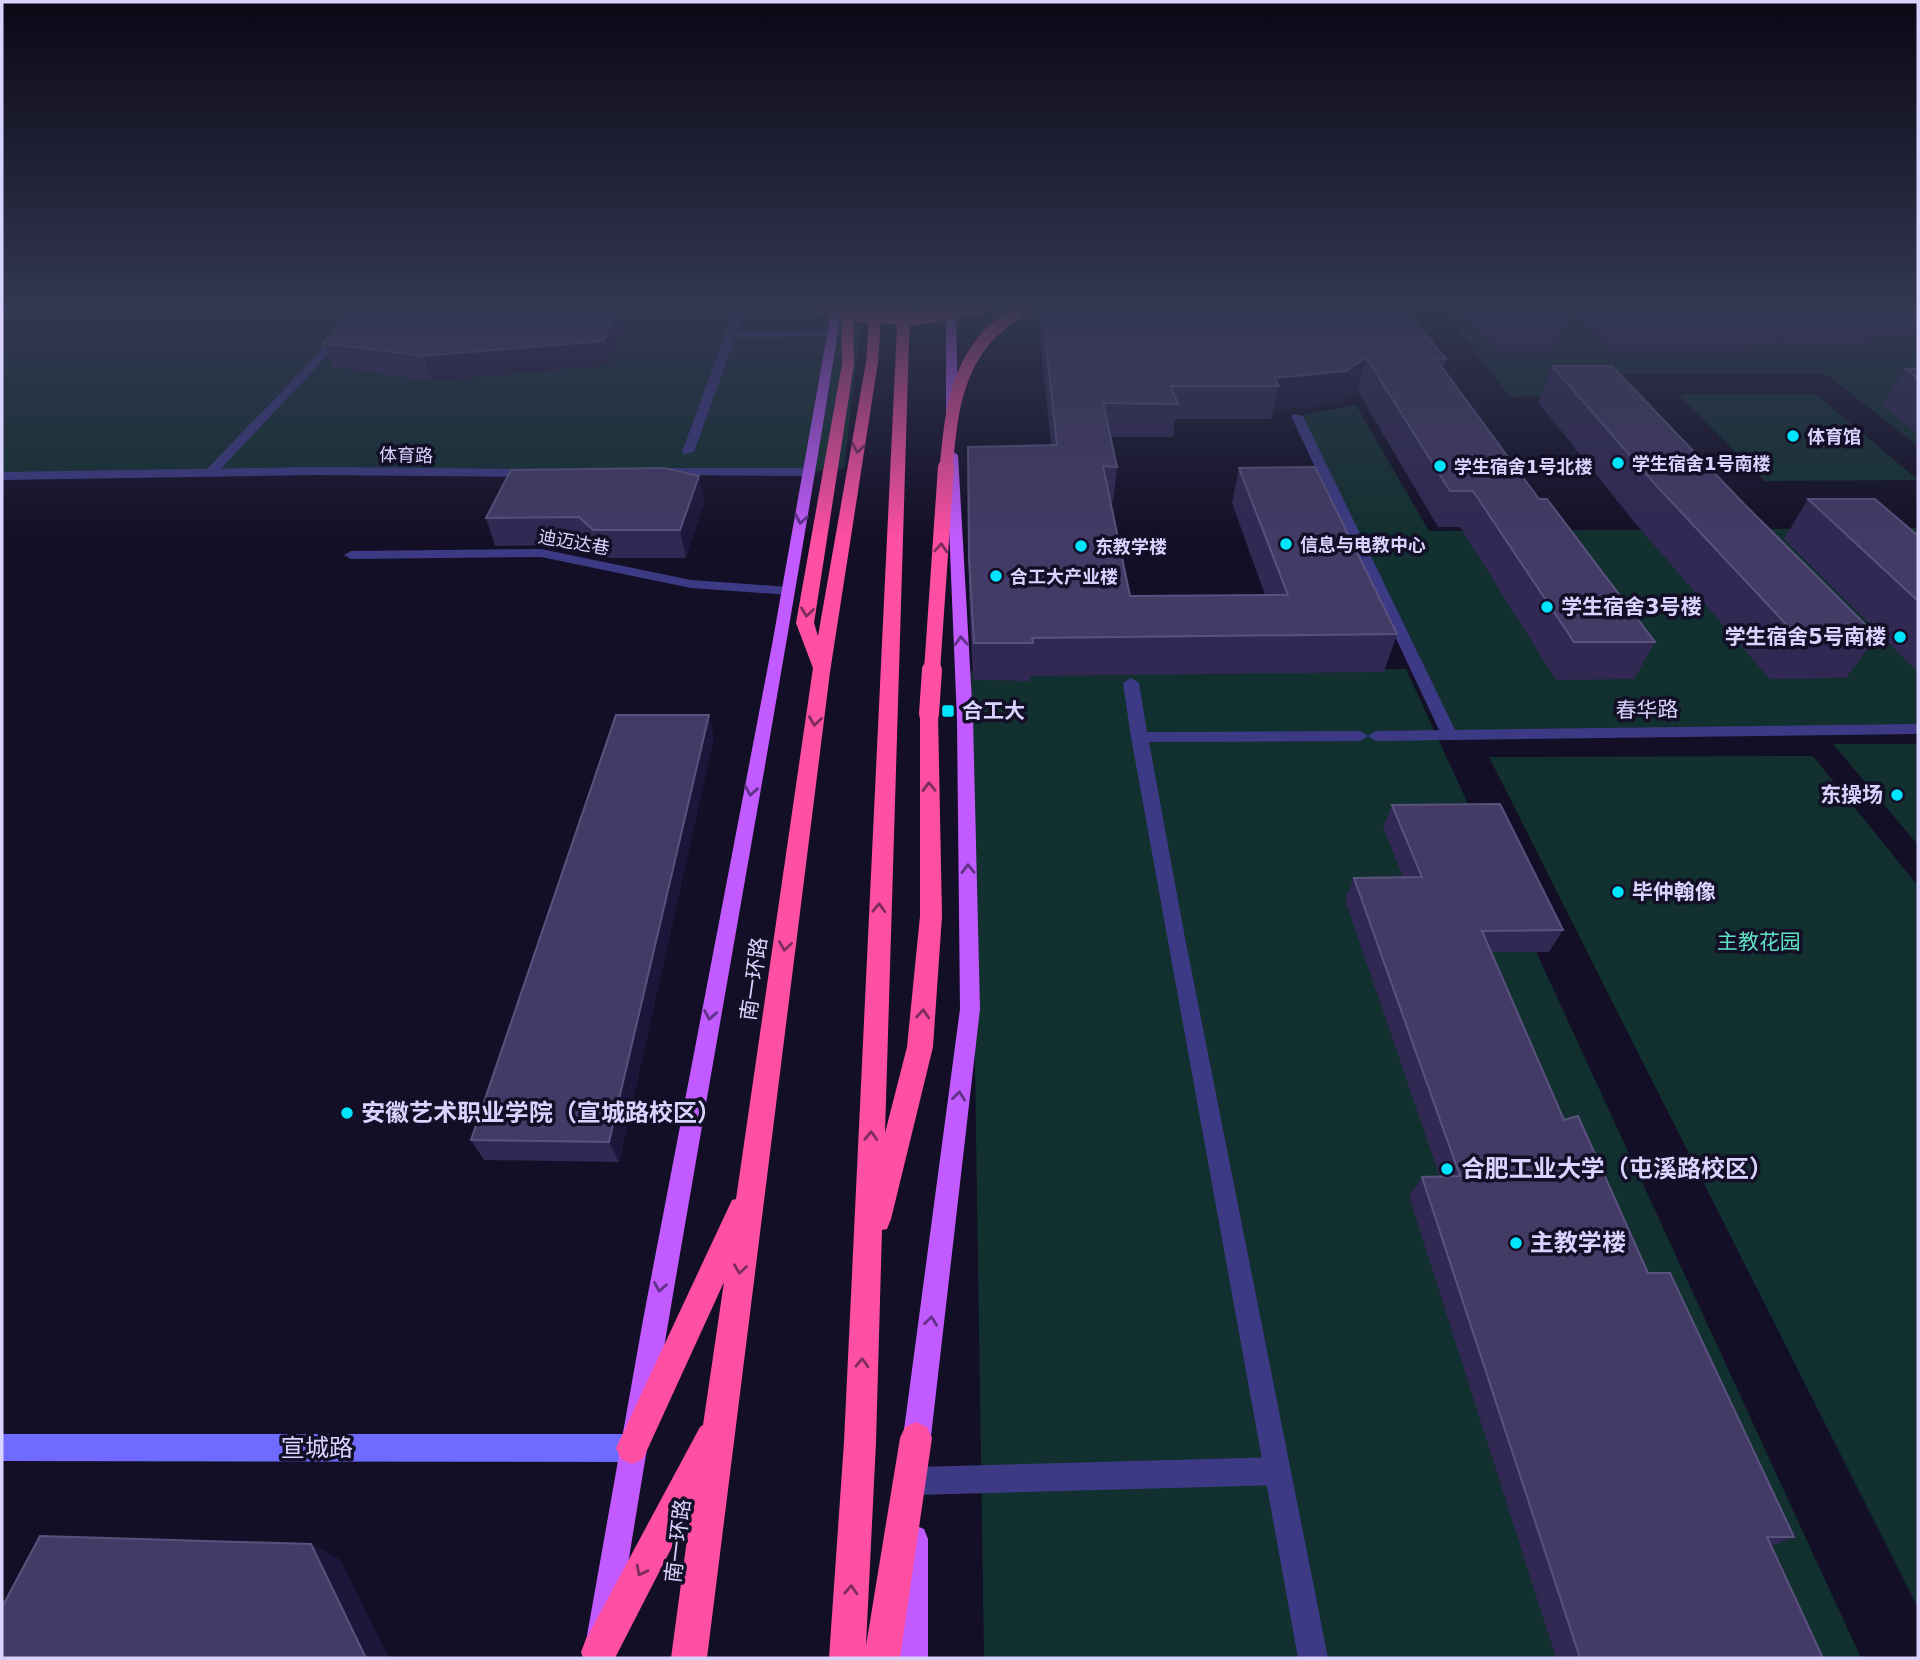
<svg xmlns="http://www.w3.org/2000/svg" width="1920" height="1660" font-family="'DejaVu Sans','Noto Sans SC',sans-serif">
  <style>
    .green { fill: #12302f }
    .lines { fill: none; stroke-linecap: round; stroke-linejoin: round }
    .lane { fill: #3d3a85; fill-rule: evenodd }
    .street { fill: #3d3a85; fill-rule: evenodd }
    .secondary { fill: #6f6bff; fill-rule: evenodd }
    .primary { fill: #c25bff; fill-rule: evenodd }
    .highway { fill: #ff4fa3; fill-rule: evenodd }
    .highway-bridge-far2 { stroke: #ff4fa3; stroke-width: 13 }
    .highway-bridge-far1 { stroke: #ff4fa3; stroke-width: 16 }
    .highway-bridge { stroke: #ff4fa3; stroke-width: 20 }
    .wall { fill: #312854 }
    .shaded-wall { fill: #1d163a }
    .building { fill: #433a66; stroke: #5a527e; stroke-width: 2 }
    .oneway { stroke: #7d2c5e }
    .oneway2 { stroke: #623188 }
    .poi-dot { fill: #00e5ff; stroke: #130f26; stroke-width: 2.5 }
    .labels { text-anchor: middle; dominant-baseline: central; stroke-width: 7; stroke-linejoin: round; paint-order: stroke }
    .far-poi-label { font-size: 18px; font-weight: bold; fill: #d9d4ff; stroke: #130f26; text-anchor: start }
    .far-street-label { font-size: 18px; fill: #d9d4ff; stroke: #130f26 }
    .poi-label { font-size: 21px; font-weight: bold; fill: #d9d4ff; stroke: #130f26; text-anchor: start }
    .street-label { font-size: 21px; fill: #d9d4ff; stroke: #130f26 }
    .park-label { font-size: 21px; fill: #5fe0c0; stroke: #130f26 }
    .near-poi-label { font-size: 24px; font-weight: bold; fill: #d9d4ff; stroke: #130f26; text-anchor: start }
    .near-street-label { font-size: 24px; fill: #d9d4ff; stroke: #130f26 }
  </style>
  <rect width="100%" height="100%" fill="#130f26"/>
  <!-- green -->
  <path class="green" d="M2,307H863L844,469L810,472L38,476H2Z
    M1442,308L1918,309V446L1826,374H1596L1615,396L1510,397Z
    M1677,394H1816L1918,480L1765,481Z
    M1356,405L1429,531L1918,528V729L1449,734L1302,415Z
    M1406,669L1861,1658H984L969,671Z
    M1833,744H1918V845Z
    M1813,756L1918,886V1608L1489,757Z"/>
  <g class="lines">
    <!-- lane -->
    <path class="lane" d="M363,307H373L214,476H206V470Z
      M735,307H745L737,332L833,330L838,333L833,336L735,338L694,452L684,454L682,452Z
      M1293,414L1303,416L1457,734L1455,738L1449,739L1441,734L1291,416Z
      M1277,1457L1287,1461L1291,1471L1287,1481L1277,1485L915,1495L905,1491L901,1481L905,1471L915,1467Z"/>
    <!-- street -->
    <path class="street" d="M317,467L530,469L536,473L530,477L317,475L2,480V472Z
      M663,468H810L816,472L810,476L659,475V469Z
      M541,549L691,580L788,587L795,591L788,595L691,588L541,557L351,559L344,555L351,551Z
      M1131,678L1139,683L1147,732L1360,731L1368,736L1376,731L1918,724V734L1376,741L1368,736L1360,741L1149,742L1185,938L1328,1658H1298L1131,737L1123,683Z"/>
    <!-- secondary -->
    <path class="secondary" d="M632,1434L642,1438L646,1448L642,1458L632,1462L2,1461V1434Z"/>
    <!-- primary -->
    <path class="primary" d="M832,307H842C770,758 684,1207 613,1658H583L643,1320L772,645Z
      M946,307H956L958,413L952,416L946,413Z
      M952,451L958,455L973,720L980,1009L930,1445L926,1455L916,1459L906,1455L902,1445L960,1009L957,720L946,455Z
      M914,1525L924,1529L928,1539V1658H898L900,1539L904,1529Z"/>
    <!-- highway -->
    <path class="highway" d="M841,307H853L854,364L814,623L818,636L866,362L870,307H882L878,362L830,672L707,1658H671L691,1510L615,1658H583L581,1652L586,1639L700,1427L703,1425L724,1282L643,1459L632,1464L621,1459L616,1448L732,1200L736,1199L813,668L796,623L842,364Z
      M898,307H910L885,1133L907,1047L920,916V714L922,710H936L938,714L942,916L933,1047L891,1219L887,1229L882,1230L876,1442L866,1646L900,1438L905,1427L916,1422L927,1427L932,1438L900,1658H829L844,1442Z"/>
    <!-- highway-bridge-far2 -->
    <path class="highway-bridge-far2" d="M818,307L856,315L913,319L983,307
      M946,469C950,422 954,376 985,339C995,327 1011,317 1023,307"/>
    <!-- highway-bridge-far1 -->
    <path class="highway-bridge-far1" d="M932,671L946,467"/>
    <!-- highway-bridge -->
    <path class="highway-bridge" d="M929,714L932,670"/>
  </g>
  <!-- wall -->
  <path class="wall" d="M1039,307H1403L1446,359L1443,368L1539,499L1655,642L1634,679L1556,680L1460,527H1438L1357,390L1337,404L1273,410L1271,419H1175L1173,437H1110L1117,467L1113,502H1110L1130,596L1265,595L1232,503L1239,468L1397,634L1384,672L1031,676L1030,681L973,680L969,596L968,447L1051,445L1038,320Z
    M1456,307H1548L1569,317L1555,352L1497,353Z
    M1566,307H1918V337H1874L1867,348H1757L1755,350L1615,353Z
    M637,308L608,365L432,381L333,367L323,343Z
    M1552,366L1744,504L1877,636L1846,678L1770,679L1635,523L1538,402Z
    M1905,369H1918V434L1882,405Z
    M699,476L704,503L686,558H600L586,545L495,546L486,518Z
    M1808,499L1918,536V672L1784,539Z
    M714,737L619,1162L484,1160L471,1140Z
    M1392,805L1563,930L1549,952H1491L1564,1120L1794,1537L1771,1546L1823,1658H1556L1409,1196L1422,1177H1440L1345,900L1354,878L1403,877L1383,827Z"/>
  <!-- shaded-wall -->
  <path class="shaded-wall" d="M620,307L637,308L608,365L432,381L423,356Z
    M1366,357L1357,390L1337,404L1273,410L1279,386L1275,378Z
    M699,476L704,503L686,558L680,530Z
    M709,715L714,737L619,1162L609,1142Z
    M311,1544L340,1559L389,1658H366Z"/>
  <!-- building -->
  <path class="building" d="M355,307H620L603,341L423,356L323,343Z
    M1042,307H1403L1446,359H1436L1539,499H1547L1655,642H1574L1473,491H1450L1366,357L1346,371L1275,378L1279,386H1171L1178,404L1103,403L1117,467L1103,466L1130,596L1288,595L1239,468L1315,467L1397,634L1032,638L1033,643H974L969,559L968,447L1057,445Z
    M1499,307H1548L1569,317L1510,318Z
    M1613,307H1874L1886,316H1769L1772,318L1629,321Z
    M1552,366H1612L1744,504L1877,636L1798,637L1654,483Z
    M1905,369H1918V379Z
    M664,468L699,476L680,530H593L579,517L486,518L511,470Z
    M1808,499H1875L1918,536V601Z
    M616,715H709L609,1142L471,1140Z
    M1500,804L1563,930L1482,931L1564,1120L1578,1116L1648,1273H1670L1794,1537H1767L1823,1658H1580L1422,1177L1460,1176L1354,878L1422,877L1392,805Z
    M40,1536L311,1544L366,1658H2V1607Z"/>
  <!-- one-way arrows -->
  <defs><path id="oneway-chevron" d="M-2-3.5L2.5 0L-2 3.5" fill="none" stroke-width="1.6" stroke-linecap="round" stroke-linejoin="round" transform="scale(1.75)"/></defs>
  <g class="oneway">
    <use href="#oneway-chevron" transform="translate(858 448) rotate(99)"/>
    <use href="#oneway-chevron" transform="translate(941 548) rotate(-86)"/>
    <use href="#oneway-chevron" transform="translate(807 612) rotate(98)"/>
    <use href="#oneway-chevron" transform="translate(815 721) rotate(98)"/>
    <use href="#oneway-chevron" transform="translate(929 787) rotate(-91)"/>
    <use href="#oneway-chevron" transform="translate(879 908) rotate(-88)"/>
    <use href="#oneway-chevron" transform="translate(785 946) rotate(98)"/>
    <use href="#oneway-chevron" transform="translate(923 1014) rotate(-85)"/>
    <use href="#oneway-chevron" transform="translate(871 1136) rotate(-88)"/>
    <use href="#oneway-chevron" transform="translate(740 1269) rotate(98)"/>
    <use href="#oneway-chevron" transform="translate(862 1363) rotate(-88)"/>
    <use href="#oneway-chevron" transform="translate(641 1571) rotate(118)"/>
    <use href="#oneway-chevron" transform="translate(851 1590) rotate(-87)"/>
  </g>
  <g class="oneway2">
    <use href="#oneway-chevron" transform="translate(801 519) rotate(100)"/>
    <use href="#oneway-chevron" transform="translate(961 641) rotate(-93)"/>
    <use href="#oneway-chevron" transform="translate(751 791) rotate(100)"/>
    <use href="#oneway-chevron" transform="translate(968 869) rotate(-91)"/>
    <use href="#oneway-chevron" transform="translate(710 1015) rotate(100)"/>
    <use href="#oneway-chevron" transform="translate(959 1096) rotate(-83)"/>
    <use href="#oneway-chevron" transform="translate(660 1287) rotate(100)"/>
    <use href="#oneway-chevron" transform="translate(931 1321) rotate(-83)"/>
  </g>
  <!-- sky -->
  <linearGradient id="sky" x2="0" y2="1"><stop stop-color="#0a0815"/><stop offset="0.57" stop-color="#333752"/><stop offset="1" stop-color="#333752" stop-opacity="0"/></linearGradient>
  <rect width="1920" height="540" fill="url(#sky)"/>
  <!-- markers -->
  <g class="poi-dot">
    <circle cx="1793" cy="436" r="7"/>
    <circle cx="1618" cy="463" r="7"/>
    <circle cx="1440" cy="466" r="7"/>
    <circle cx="1286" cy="544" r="7"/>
    <circle cx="1081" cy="546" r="7"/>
    <circle cx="996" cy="576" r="7"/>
    <circle cx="1547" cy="607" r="7"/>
    <circle cx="1900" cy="637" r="7"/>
    <rect x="941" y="704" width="14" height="14" rx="3.5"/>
    <circle cx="1897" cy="795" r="7"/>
    <circle cx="1618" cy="892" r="7"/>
    <circle cx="347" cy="1113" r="7"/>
    <circle cx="1447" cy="1169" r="7"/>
    <circle cx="1516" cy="1243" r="7"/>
  </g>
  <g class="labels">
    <!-- far-poi labels -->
    <g class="far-poi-label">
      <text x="1807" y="436">体育馆</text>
      <text x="1632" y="463">学生宿舍1号南楼</text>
      <text x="1454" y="466">学生宿舍1号北楼</text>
      <text x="1300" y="544">信息与电教中心</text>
      <text x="1095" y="546">东教学楼</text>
      <text x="1010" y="576">合工大产业楼</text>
    </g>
    <!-- far-street labels -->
    <g class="far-street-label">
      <text transform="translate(406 455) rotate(1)">体育路</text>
      <text transform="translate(574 542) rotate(10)">迪迈达巷</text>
    </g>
    <!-- poi labels -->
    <g class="poi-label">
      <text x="1561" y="607">学生宿舍3号楼</text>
      <text x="1886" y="637" text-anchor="end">学生宿舍5号南楼</text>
      <text x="962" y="711">合工大</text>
      <text x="1883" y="795" text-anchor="end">东操场</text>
      <text x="1632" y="892">毕仲翰像</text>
    </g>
    <!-- street labels -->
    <g class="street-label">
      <text transform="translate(1647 710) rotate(-1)">春华路</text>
      <text transform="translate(754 979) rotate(-82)">南一环路</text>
      <text transform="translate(678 1541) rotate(-83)">南一环路</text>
    </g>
    <!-- park labels -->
    <g class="park-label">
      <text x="1759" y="942">主教花园</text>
    </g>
    <!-- near-poi labels -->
    <g class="near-poi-label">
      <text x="361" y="1113">安徽艺术职业学院（宣城路校区）</text>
      <text x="1461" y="1169">合肥工业大学（屯溪路校区）</text>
      <text x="1530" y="1243">主教学楼</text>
    </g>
    <!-- near-street labels -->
    <g class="near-street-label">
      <text x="317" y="1448">宣城路</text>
    </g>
  </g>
  <!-- border -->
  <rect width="1920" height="1660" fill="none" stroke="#d9d4ff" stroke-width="7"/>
</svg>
